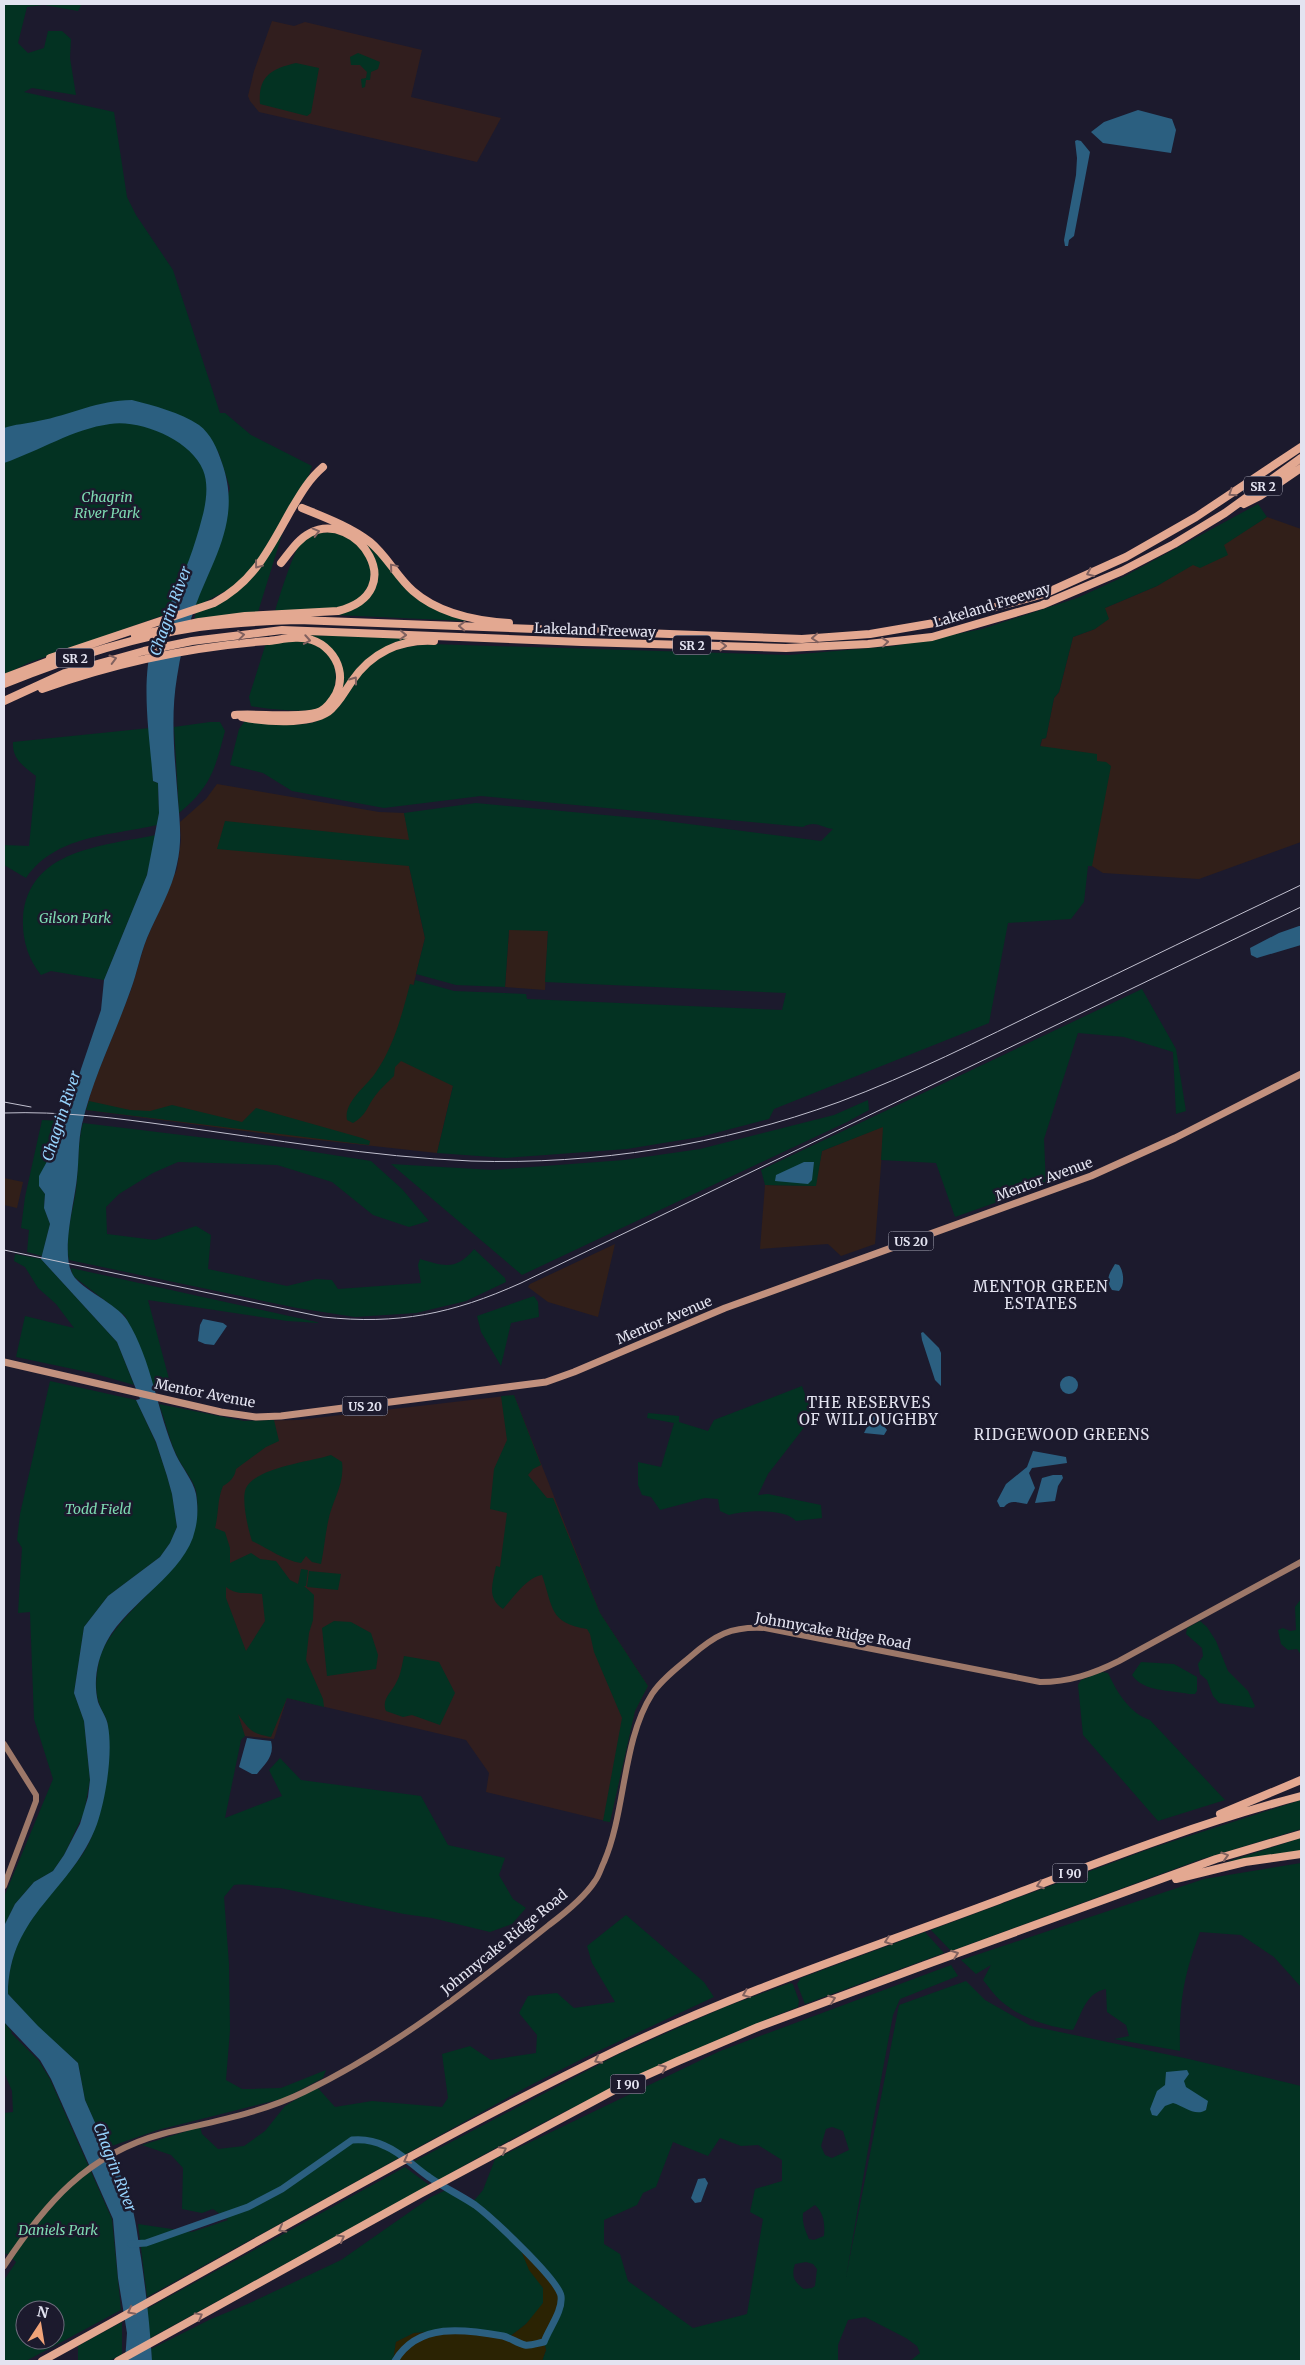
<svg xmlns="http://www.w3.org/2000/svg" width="1305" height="2365" font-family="Merriweather,serif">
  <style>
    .industrial { fill: #311f19 }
    .education { fill: #311e1e }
    .green { fill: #033222; fill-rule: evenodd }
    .sand { fill: #2b2303 }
    .water { fill: #2b5f80 }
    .pier { fill: #1c1a2d }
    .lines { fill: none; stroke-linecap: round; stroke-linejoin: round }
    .river { stroke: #2b5f80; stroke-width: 7 }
    .secondary { stroke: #9d7869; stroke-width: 6 }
    .primary { stroke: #c2917e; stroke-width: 7 }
    .motorway { stroke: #e3a891; stroke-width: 8 }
    .rail { stroke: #c1c0cf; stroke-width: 1 }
    .oneway { stroke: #80615f }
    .labels { text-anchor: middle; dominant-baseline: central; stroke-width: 5; stroke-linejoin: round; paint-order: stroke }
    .shield { fill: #1c1a2d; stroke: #a7a7b6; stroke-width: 1 }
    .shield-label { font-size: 12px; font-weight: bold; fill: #e3e3f0 }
    .park-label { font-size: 14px; font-style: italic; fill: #7edbb2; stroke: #1c1a2d }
    .street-label { font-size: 14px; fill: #e3e3f0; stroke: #1c1a2d }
    .water-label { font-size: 15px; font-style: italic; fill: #96d3fd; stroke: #1c1a2d }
    .neighbourhood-label { font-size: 15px; letter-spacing: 1px; fill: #e3e3f0; stroke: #1c1a2d }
  </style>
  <rect width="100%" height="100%" fill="#1c1a2d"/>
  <!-- industrial -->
  <path class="industrial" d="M1267,517L1301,529V842L1199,879L1103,873L1092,866L1021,842L1042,739L1046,738L1054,698L1059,692L1073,637L1095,629L1105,608L1157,586Z
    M217,784L379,812L404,813L410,839L409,866L425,938L410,999L453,1086L437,1153L282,1136L86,1110L93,1085L131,990L145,943L177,869L181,841L180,822L206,799Z
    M509,929L548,931L545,990L505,987Z
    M884,1126L875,1244L841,1256L828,1244L760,1249L765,1185L815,1186L822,1151Z
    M4,1178L23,1182L17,1208L4,1205Z
    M615,1244L598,1317L548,1302L528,1287L530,1284Z"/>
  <!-- education -->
  <path class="education" d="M272,21L294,26L305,22L422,50L411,97L501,118L477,162L259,112L250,101L248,96L254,71Z
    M514,1395L600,1613L648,1686L635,1711L610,1822L486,1792L489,1773L466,1740L287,1698L274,1739L245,1736L234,1745L209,1527L214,1417L244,1421L298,1420Z"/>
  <!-- green -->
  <path class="green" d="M4,4H82L78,11L44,5L27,7L18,43L28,53L44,48L48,31H62L71,39L70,58L76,95L32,88L24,92L114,112L127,197L136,215L173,270L220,413H225L251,435L312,466L309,475L253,568L237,585L195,607L230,488L218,451L206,458L217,502L193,572L164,615L28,663L4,675Z
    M358,53L380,62L378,69L371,72L370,80H366L365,87L362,88L361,79L366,78L367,72L360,65H351L350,57Z
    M296,63L319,68L311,113L307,116L260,104C258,76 271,69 296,63Z
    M1258,504L1267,517L1224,545L1228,555L1200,568L1193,565L1157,586L1105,608L1109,619L1095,629L1073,637L1059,692L1054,698L1046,738L1042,739L1040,746L1097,754V761L1106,762L1111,766L1092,866H1088L1084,902L1071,919L1008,923L989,1023L774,1109L769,1119L700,1137L627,1149L506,1158L437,1153L453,1086L401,1061L395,1067L394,1076C388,1082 380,1089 375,1096C366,1108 367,1115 353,1123L347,1120C343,1102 368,1085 376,1072C394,1046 402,1014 410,984L414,985L415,980L454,991L526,994L527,999L782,1010L786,993L545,982L548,931L509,930L505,987L456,985L416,974L425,938L409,866L217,849L225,821L409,840L404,813L476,803L658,820L821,841L833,829C820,827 815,820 803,827L481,796L384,808L292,791L263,773L230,765L239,729L245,721C264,722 302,729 319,720C326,716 334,704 339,697C371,661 382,647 432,644L789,655L894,646L982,629L1077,598L1123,577Z
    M284,528L258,612L194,620L196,612L234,593Z
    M332,532C342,535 355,540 362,548C383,571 367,600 341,608C326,612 292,610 275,611C279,598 294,549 302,541C310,533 321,533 332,532Z
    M360,540L371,546L409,591L467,619L466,621L335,615L355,607L376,579Z
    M304,635L408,638V640C374,649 362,661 343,691L340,690L339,661Z
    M299,641C308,643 317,644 324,650C342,664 339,701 317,709C304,713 265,709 251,706L249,697L266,643Z
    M210,722H220L225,731C215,769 211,787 179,813L174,727Z
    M150,728L153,781L158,783L159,813L157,825C109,836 56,835 26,878L4,865V845L29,846L36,776C23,766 12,759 13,742Z
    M156,835L147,875L104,980L51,971L41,975C28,959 22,939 23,918C28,849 103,846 156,835Z
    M1142,989L1176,1049L1186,1111L1176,1114L1173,1052L1124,1037L1078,1033L1044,1139L1046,1185L955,1217L936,1163L881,1160L883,1127L822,1151L816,1186L765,1185L761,1170Z
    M868,1100L869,1110L847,1122L522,1275L391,1164L493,1170L624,1160L700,1149L834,1115Z
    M89,1101L130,1110L150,1111L172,1105L242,1122L256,1108L362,1138L370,1141L369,1145L86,1110Z
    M42,1120L65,1121C58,1146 44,1159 39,1186L45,1194L44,1208L50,1224L42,1256L27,1252L29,1230L21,1228L25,1197Z
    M83,1123L289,1148L371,1161L402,1189L429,1221L409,1227L373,1215L332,1182L277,1165L178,1162L153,1173L119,1194L106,1207L107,1234L155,1240L196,1226L211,1235L208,1269L287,1286L316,1279L332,1280L338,1289L421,1283L418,1265L420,1259C444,1266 456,1271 474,1249L505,1278L506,1282L466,1301L416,1313L355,1317L297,1308L69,1260C64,1237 73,1212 76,1189C79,1167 77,1144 83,1123Z
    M15,1254L41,1259L117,1342L134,1385L92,1373L16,1357L25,1316L74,1328L56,1304L38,1288L25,1267L14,1261Z
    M71,1268L321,1323L287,1321L148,1300L173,1394L155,1390L125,1316L73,1276Z
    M534,1296L538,1302L539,1317L511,1323L501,1366L481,1332L477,1316Z
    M50,1381L136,1400L156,1443L167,1476L172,1494L177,1527L170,1543L160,1557L108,1596L84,1627L74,1693L84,1721L90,1780L84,1813L64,1855L53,1871L34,1882L15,1904L4,1926V1897L53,1779L34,1719L30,1612L18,1613L22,1548L17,1540L20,1514Z
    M802,1386L813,1416L768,1474L758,1495L768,1494L821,1505L822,1518L796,1521C786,1508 744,1510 729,1515L720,1511L718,1499L705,1498L660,1510L651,1497L642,1495L638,1485V1462L661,1467L674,1423L647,1418L648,1413L679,1416V1422L708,1431L714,1420Z
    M514,1395L541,1465L533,1469L528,1475L547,1498H553L600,1613L648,1686L635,1711L610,1822L603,1821L622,1718L594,1652L590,1634L587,1629C549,1623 553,1607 542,1575C527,1577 513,1598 503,1609C486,1597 493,1583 496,1566L500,1567L507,1513L490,1509L494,1469L507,1440L501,1396Z
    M159,1404L244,1421L274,1420L279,1441L266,1447L236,1469C235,1477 230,1482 223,1486C217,1500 219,1513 215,1528L225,1532L230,1548V1563L251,1553L260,1559L276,1561L290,1580L298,1584L301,1569L308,1570L306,1586H304L314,1595L313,1620L309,1633L306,1660L323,1699L324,1707L287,1698L271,1737C251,1733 250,1731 238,1714L245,1736L241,1740L225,1818L282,1796L269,1770L280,1758L301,1780L421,1796L448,1845L505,1858L499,1875L513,1899L526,1908L512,1924L490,1932L432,1918L404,1914L280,1888C264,1888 249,1883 234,1885L224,1897L229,1964L230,2030L226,2080L242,2089L281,2088L326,2070L323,2078L285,2098L158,2130L106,2148L85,2100L78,2063L38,2027L8,1994C8,1956 22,1928 46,1898C61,1880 77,1866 88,1845C105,1809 111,1766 108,1727C108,1719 102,1712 100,1706C94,1691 96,1677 99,1661C102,1648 110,1636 119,1625C153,1583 207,1553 196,1491C193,1479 181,1466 176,1454C169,1439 165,1420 159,1404ZM226,1587C238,1596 247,1592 262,1594L265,1621L246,1651L226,1598Z
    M331,1455L342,1462C345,1485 332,1500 328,1522C325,1536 324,1550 321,1564L312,1562L306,1556L301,1563C283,1560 268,1548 252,1541C248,1529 241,1499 246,1488C257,1467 310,1462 331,1455Z
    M309,1571L341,1574L338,1590L307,1587Z
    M1301,1599V1655L1297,1649L1288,1650L1281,1644L1278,1630L1283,1628L1290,1631L1296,1630L1295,1607Z
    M334,1621L351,1622L371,1633L378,1655L376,1669L327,1676L322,1628Z
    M1200,1621L1207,1627L1216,1641L1228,1671L1248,1691L1255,1706L1253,1708L1219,1703L1213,1696L1207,1680L1200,1674L1198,1664L1203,1656L1202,1648L1186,1634L1187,1628Z
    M404,1656L439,1662L455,1693L440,1725L412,1715L403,1717L386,1711C381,1699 392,1692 396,1683C401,1675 402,1664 404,1656Z
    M1141,1662L1174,1664L1197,1677V1691L1195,1694H1189C1171,1690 1143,1692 1132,1675Z
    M1102,1672L1108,1673C1117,1692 1129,1713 1150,1720L1225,1800L1158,1821L1083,1735L1078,1685L1081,1680Z
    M1301,1800V1829L1199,1860L951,1951L931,1930L1152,1848Z
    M1301,1838V1852L1226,1862Z
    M1301,1863V1987L1274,1957L1241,1935L1200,1932C1183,1977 1179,2004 1180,2051L1114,2039L1129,2036L1126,2025L1107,2012L1106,1989C1085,1993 1082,2014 1073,2030C1049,2027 1020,2018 1001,2001C994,1995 989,1987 983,1980L991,1965L976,1974L961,1960L1204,1879Z
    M626,1915L704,1982L714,1997L590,2055L529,2086L147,2297L138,2224L192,2232L228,2220L213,2209L202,2213L182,2209L183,2168L171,2155L142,2145L200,2127L202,2134L218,2149L244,2146L265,2131L285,2106L317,2087L335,2107L372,2101L442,2107L448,2098L442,2054L470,2046L491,2060L536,2053L537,2035L519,2013L528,1996L557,1993L574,2008L615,2002L592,1963L587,1946Z
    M925,1932L944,1953L805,2004L797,1984L801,1978Z
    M951,1965L958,1976L900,1999L893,2015L869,2144L846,2277L899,2005L966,1981L985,2000L1031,2026L1189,2059L1301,2086V2361H910L920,2353L917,2346L906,2338L865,2317L848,2320L838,2345V2361H542L546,2350L544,2342L560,2307L521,2249C525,2264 534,2273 542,2286C554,2306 521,2328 508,2338L464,2330L414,2333L396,2342L393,2361H152L151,2349L211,2319L250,2303L341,2260L431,2197L448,2189L472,2203L483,2190L495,2159L720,2051ZM832,2127L843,2131L849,2150L832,2158L825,2155L821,2146L826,2129ZM720,2138L741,2146L758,2145L782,2160V2181L755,2189L750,2212L763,2219L747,2314L693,2328L628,2281L620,2254L604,2244V2220L637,2205L643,2193L656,2187L673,2142L708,2156ZM815,2205C824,2213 825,2224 824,2236L814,2240L809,2239C805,2230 802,2223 803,2213ZM806,2262L813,2264L817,2269L815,2286L812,2288L804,2289C794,2282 791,2276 795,2264Z
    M790,1983L793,1984L799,2001L798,2007C673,2055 554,2114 438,2180L413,2162L617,2055L725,2007Z
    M4,2022L12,2032L11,2033L39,2061L50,2079L112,2219L121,2310L26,2361H4V2280L16,2262L6,2253L4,2257V2113L13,2112L12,2091L4,2072ZM25,2310H55V2340H25Z
    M405,2167L429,2185L143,2342V2311Z
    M122,2322V2354L109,2361H78V2346Z"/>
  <!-- sand -->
  <path class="sand" d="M520,2248C533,2261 566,2286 560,2307C557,2319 548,2330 544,2342L546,2350L542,2361H393L396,2342L414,2333L464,2330L508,2338L526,2324L543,2303V2288L529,2270Z"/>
  <!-- water -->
  <path class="water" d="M1138,110L1172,119L1176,130L1171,153L1103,143L1091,132L1104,122Z
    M1077,140L1081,141L1090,152L1074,236L1069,240L1068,246H1065L1064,240L1076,175L1077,158L1075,141Z
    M132,400C154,406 180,412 199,425C211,434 217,448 222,463C243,523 210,561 192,616C185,636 180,656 177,677C170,718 175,760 178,801C180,823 182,843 177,864C172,890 157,914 147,938C140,955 137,973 131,989C115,1035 93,1077 82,1124C78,1141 79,1160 77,1177C75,1201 60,1254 73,1275C81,1289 117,1304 127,1320C152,1360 157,1412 176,1455C182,1468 193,1480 196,1494C198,1506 198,1519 195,1530C186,1573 128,1602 107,1641C97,1660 93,1681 98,1702C101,1710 107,1718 108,1726C113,1753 106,1798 97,1824C72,1892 9,1913 8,1994L38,2026L78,2063L85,2100L113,2163C133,2191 136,2225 141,2258C146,2292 150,2326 152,2361H125L127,2333L118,2278L113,2219L51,2079L40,2060L4,2022V1926L15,1904L34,1882L53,1871L64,1855L80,1824L88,1797L90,1780L84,1721L74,1693L84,1627L108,1596L160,1557L170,1543L177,1527L172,1494L167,1476L156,1442L136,1400L140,1399L117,1342L41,1259L50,1224L44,1208L45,1194L39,1186V1176L61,1136L81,1069L101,1010L104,980L147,875L159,813L158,783L153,781C150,739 140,682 153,641C157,627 166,614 172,600C184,575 195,546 202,518C206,504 209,484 203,470C191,440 140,419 110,424C73,429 39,451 4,463V428C15,424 26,424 38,421C71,415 98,400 132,400Z
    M1299,926H1301V945L1257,958L1251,955L1250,948L1279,933Z
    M804,1162H814L812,1180L808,1184L775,1181L776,1175Z
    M1115,1264L1119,1265C1124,1272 1125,1285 1119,1291L1112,1290C1105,1280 1109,1274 1115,1264Z
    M203,1319L223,1323L227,1326L214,1345L205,1344L198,1341L200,1325Z
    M923,1332L939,1348L941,1353V1386L935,1380L922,1340L921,1333Z
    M1060 1385a9 9 0 1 1 18 0a9 9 0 1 1-18 0Z
    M874,1413L887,1430L884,1435L864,1433Z
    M1033,1451L1066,1457L1067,1463L1032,1468L1029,1473L1035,1488L1027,1504C1017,1503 1011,1499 1004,1507H1000L997,1501L1006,1484L1027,1467Z
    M1053,1475H1062L1063,1478L1058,1486L1055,1501L1035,1503L1042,1478Z
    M247,1738L271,1741C275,1756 265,1764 257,1774H252L239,1767Z
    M1187,2070L1189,2074L1184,2081L1186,2087L1208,2101L1206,2110C1195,2117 1184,2106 1173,2103L1165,2106L1157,2116L1152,2115L1150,2109L1157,2091L1165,2085L1166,2072Z
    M705,2178L708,2183L701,2202L695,2203L691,2198L698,2179Z"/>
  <!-- pier -->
  <path class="pier" d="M193,621L184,654L147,662L150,642L156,628Z"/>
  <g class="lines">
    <!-- river -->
    <path class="river" d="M131,2244L146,2243L248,2207L282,2189L352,2140C363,2139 375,2141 385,2146C402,2153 414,2167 429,2177C443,2187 460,2195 475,2205C491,2217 558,2279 561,2296C563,2311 549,2328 544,2342C538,2343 530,2346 525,2345C517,2343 511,2338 503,2336C465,2329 418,2322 395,2361"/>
    <!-- secondary -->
    <path class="secondary" d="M4,1744L36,1795V1801L4,1886
      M4,2266C45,2204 87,2154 162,2134C210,2122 259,2114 304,2092C393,2049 472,1987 549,1925C565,1913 584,1898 595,1881C599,1876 601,1868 604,1862C626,1811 622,1741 652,1694C661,1680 677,1668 690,1657C715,1635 731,1626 765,1628L1040,1682C1069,1682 1093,1674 1119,1661L1301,1562"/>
    <!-- primary -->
    <path class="primary" d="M4,1362L221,1412L256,1417L281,1416L546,1382L574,1372L725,1308L1091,1176L1175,1138L1301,1074"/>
    <!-- motorway -->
    <path class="motorway" d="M1244,504L1260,496L1301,468
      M302,508C324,517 351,527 370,542C387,556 397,577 413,591C438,613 477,621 509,623
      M135,636L199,622L245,616L338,611C413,592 356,509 310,533C298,539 290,552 281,563
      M50,658L214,603C255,581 269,549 291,510C301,493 309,479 323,467
      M4,678L57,658
      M4,684C66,659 132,637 199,627C232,623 265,621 298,620L802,639L870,634L940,622L1044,594L1126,557L1196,517L1301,447
      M42,689C114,663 190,647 267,641C280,640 299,635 312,640C325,644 336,656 339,669C341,677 340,686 336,694C332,701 328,707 321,711C307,719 256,713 235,715
      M4,701L65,673L144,651L192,641L282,630L582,642L786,648L868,644L932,637L1042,605L1122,571L1174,544L1225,513L1301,458
      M242,717C266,722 308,725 328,712C338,705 345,691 352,681C371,653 400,639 434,641
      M1220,1814L1301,1780
      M1176,1879L1245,1862L1301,1854
      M42,2361C233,2257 421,2145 617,2050C740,1991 871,1948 999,1900C1099,1862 1198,1823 1301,1796
      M118,2361L420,2194L622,2086L678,2061L758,2027L925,1965L1216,1859L1301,1834"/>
    <!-- rail -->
    <path class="rail" d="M4,1102L31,1107
      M4,1113C61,1111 117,1118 173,1126C272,1139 372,1157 471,1161C596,1165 721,1145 839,1102C911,1075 980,1040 1050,1006C1133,966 1217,925 1301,885
      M4,1250L323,1317C398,1325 452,1314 521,1283L1301,907"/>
  </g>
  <!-- one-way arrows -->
  <defs><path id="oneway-chevron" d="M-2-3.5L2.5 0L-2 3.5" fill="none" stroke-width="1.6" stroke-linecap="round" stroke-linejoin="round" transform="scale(1.25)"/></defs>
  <g class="oneway">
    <use href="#oneway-chevron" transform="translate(1232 493) rotate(146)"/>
    <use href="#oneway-chevron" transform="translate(316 532) rotate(-15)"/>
    <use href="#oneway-chevron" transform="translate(258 565) rotate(127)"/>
    <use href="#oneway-chevron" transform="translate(393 567) rotate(-130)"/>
    <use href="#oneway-chevron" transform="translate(1090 573) rotate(156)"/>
    <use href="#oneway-chevron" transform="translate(462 626) rotate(-178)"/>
    <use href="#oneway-chevron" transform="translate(241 635) rotate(-7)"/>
    <use href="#oneway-chevron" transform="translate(403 635) rotate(2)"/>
    <use href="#oneway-chevron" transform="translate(815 638) rotate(176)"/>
    <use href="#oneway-chevron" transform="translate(307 640) rotate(10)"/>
    <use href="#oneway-chevron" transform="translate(885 642) rotate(-6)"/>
    <use href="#oneway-chevron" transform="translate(723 646) rotate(1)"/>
    <use href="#oneway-chevron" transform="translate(113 659) rotate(-15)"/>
    <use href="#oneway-chevron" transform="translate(354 680) rotate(-54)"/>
    <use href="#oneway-chevron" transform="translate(1225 1856) rotate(-17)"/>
    <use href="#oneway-chevron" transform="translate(1040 1885) rotate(160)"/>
    <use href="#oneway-chevron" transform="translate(888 1941) rotate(160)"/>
    <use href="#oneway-chevron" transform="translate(955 1954) rotate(-20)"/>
    <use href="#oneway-chevron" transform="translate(746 1994) rotate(158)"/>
    <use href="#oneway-chevron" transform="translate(832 1999) rotate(-20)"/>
    <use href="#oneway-chevron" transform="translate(598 2060) rotate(153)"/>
    <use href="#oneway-chevron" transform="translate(663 2068) rotate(-25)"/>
    <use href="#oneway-chevron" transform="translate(503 2150) rotate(-28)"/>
    <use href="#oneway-chevron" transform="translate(407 2160) rotate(152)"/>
    <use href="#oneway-chevron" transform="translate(282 2229) rotate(151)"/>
    <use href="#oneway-chevron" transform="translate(341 2238) rotate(-29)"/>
    <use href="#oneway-chevron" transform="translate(131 2311) rotate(152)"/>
    <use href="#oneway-chevron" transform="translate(199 2316) rotate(-29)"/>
  </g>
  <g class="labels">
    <!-- shield labels -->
    <g class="shield">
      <rect x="1244" y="476.5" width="38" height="19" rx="4"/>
      <rect x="673" y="635.5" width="38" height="19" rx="4"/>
      <rect x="56" y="648.5" width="38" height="19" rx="4"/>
      <rect x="888.5" y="1231.5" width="45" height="19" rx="4"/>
      <rect x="342.5" y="1396.5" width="45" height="19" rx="4"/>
      <rect x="1052.5" y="1863.5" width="35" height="19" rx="4"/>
      <rect x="610.5" y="2074.5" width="35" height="19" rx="4"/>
    </g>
    <g class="shield-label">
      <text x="1263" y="486">SR 2</text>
      <text x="692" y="645">SR 2</text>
      <text x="75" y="658">SR 2</text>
      <text x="911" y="1241">US 20</text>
      <text x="365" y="1406">US 20</text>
      <text x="1070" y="1873">I 90</text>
      <text x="628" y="2084">I 90</text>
    </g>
    <!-- park labels -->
    <g class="park-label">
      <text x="107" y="497">Chagrin<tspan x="107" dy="16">River Park</tspan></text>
      <text x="75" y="918">Gilson Park</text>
      <text x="98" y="1509">Todd Field</text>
      <text x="58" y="2230">Daniels Park</text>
    </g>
    <!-- street labels -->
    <g class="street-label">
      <text transform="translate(992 605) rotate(-17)">Lakeland Freeway</text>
      <text transform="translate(595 630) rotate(2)">Lakeland Freeway</text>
      <text transform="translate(1044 1179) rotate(-20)">Mentor Avenue</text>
      <text transform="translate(664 1320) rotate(-23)">Mentor Avenue</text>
      <text transform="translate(205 1393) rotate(11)">Mentor Avenue</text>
      <text transform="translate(833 1631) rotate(10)">Johnnycake Ridge Road</text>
      <text transform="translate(504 1942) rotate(-39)">Johnnycake Ridge Road</text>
    </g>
    <!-- water labels -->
    <g class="water-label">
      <text transform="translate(170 611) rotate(-70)">Chagrin River</text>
      <text transform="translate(61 1116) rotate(-72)">Chagrin River</text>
      <text transform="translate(115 2167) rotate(69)">Chagrin River</text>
    </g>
    <!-- neighbourhood labels -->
    <g class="neighbourhood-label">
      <text x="1041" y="1286">MENTOR GREEN<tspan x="1041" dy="17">ESTATES</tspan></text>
      <text x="869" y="1402">THE RESERVES<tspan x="869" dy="17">OF WILLOUGHBY</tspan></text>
      <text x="1062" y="1434">RIDGEWOOD GREENS</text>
    </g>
  </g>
  <!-- border -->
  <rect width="1305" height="2365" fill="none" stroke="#e3e3f0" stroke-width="10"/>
  <!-- north arrow -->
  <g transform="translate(40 2325) rotate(12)"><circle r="24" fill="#1c1a2d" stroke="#6c6a7b"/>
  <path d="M0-4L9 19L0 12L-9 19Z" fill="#f0a378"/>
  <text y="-8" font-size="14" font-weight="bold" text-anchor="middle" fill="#e3e3f0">N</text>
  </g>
</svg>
